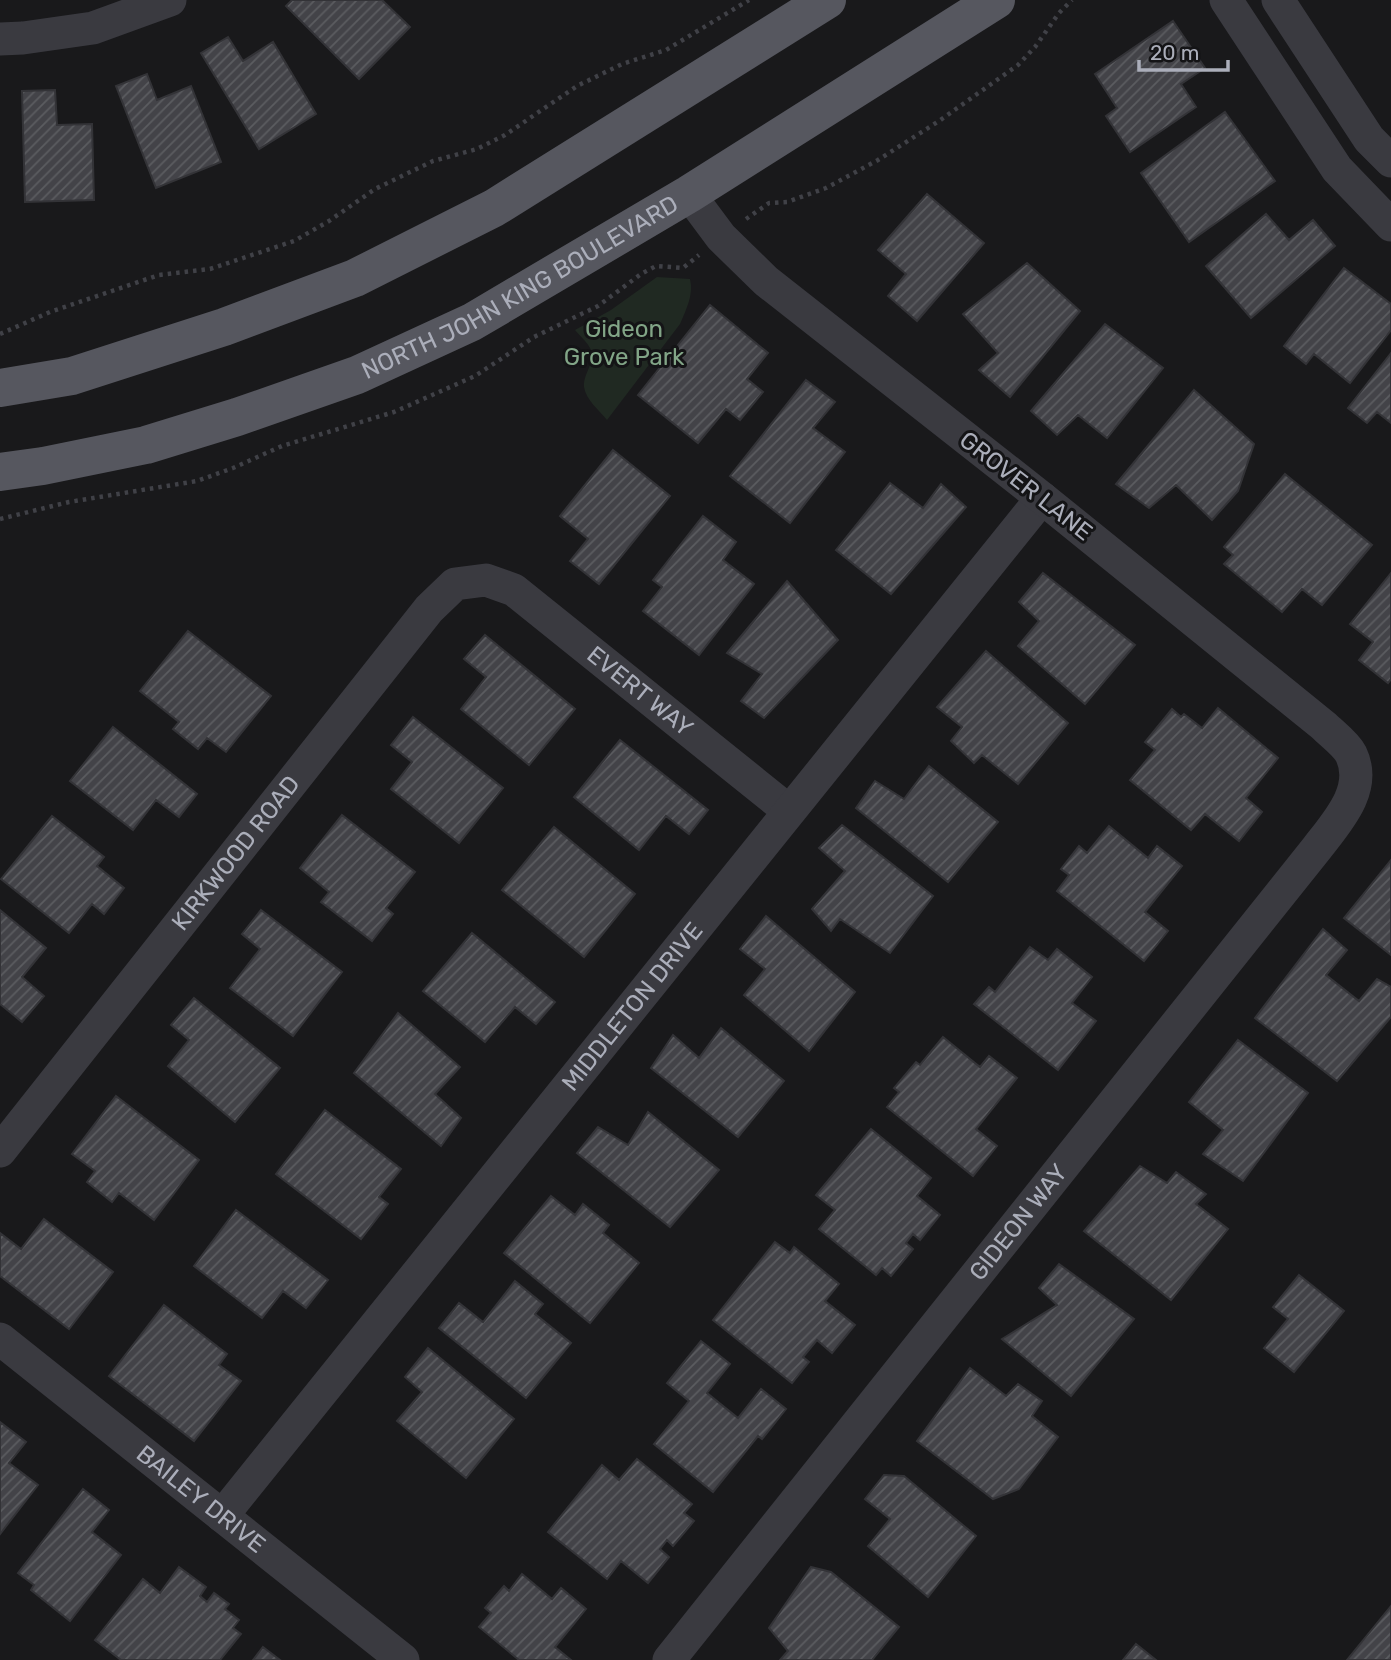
<svg xmlns="http://www.w3.org/2000/svg" width="1391" height="1660" font-family="Rubik,sans-serif">
  <style>
    .park { fill: #202922 }
    .building { fill: url(#building-hatch); stroke: #333337; stroke-width: 2 }
    .lines { fill: none; stroke-linecap: round; stroke-linejoin: round }
    .path { stroke: #404147; stroke-width: 4.5; stroke-dasharray: 3.5 5; stroke-linecap: butt }
    .minor { stroke: #3a3a40; stroke-width: 33 }
    .primary { stroke: #56575f; stroke-width: 38 }
    .labels { text-anchor: middle; dominant-baseline: central; stroke-width: 6; stroke-linejoin: round; paint-order: stroke }
    .street-label { font-size: 24px; fill: #abaeba; stroke: #141416 }
    .park-label { font-size: 24px; fill: #82a587; stroke: #141416 }
  </style>
  <defs>
    <pattern id="building-hatch" width="6" height="6" patternUnits="userSpaceOnUse" patternTransform="scale(1.75)"><rect width="6" height="6" fill="#434348"/><path d="M-1 1l2-2M0 6l6-6M5 7l2-2" fill="none" stroke="#5b5c60"/></pattern>
  </defs>
  <rect width="100%" height="100%" fill="#19191b"/>
  <!-- park -->
  <path class="park" d="M657,277L690,279C694,294 686,310 680,324L607,420C599,410 586,400 584,387C583,373 597,361 590,348C587,342 580,336 575,330L611,310Z"/>
  <!-- building -->
  <path class="building" d="M292,0H382L410,27L359,79L286,6Z
    M1173,21L1205,68L1181,84L1196,107L1130,152L1106,116L1117,108L1095,74Z
    M228,37L243,61L273,42L316,114L259,149L201,53Z
    M147,74L157,100L191,86L221,162L156,188L116,86Z
    M55,90L57,125L92,124L94,200L25,202L22,91Z
    M1225,112L1275,181L1189,242L1141,173Z
    M927,194L984,243L917,321L888,296L906,274L878,250Z
    M1266,214L1289,240L1313,220L1335,246L1251,318L1206,266Z
    M1027,263L1080,311L1010,397L979,370L998,353L963,314Z
    M1344,268L1391,304V330L1350,383L1314,354L1306,364L1284,346Z
    M710,305L768,353L747,379L763,392L740,420L726,409L698,443L638,395Z
    M1105,324L1163,368L1107,438L1078,415L1057,435L1031,411Z
    M1391,353V423L1377,412L1367,423L1348,408Z
    M806,380L835,402L813,428L845,452L790,523L730,476Z
    M1194,390L1254,444L1238,491L1212,520L1176,485L1149,508L1116,484Z
    M613,450L670,496L599,584L570,561L588,539L560,516Z
    M1285,474L1372,545L1322,605L1302,589L1282,612L1224,564L1233,555L1224,547Z
    M890,483L923,508L941,484L966,507L891,594L836,550Z
    M703,516L736,542L723,560L754,584L699,655L643,611L662,587L653,580Z
    M1043,573L1135,645L1085,704L1018,646L1039,621L1019,602Z
    M1391,573V679L1388,683L1359,660L1373,642L1350,624Z
    M787,581L838,640L764,718L741,701L762,674L727,653Z
    M188,631L271,696L226,752L207,738L198,749L173,729L179,722L140,691Z
    M485,635L575,709L529,765L461,709L486,677L464,659Z
    M986,651L1068,723L1018,784L982,755L974,763L951,741L962,727L937,707Z
    M1218,708L1278,758L1246,798L1262,812L1239,841L1205,814L1191,830L1130,780L1155,750L1145,742L1172,709L1181,717L1184,714L1202,728Z
    M413,717L503,788L459,843L391,789L412,762L391,745Z
    M113,727L197,794L179,817L156,800L133,830L70,781Z
    M620,740L708,810L689,834L666,816L639,850L574,797Z
    M929,766L998,822L948,882L856,808L875,781L904,799Z
    M342,815L415,872L386,908L393,914L372,941L321,902L329,892L300,868Z
    M52,816L104,857L97,866L124,888L104,914L92,904L69,933L1,879Z
    M842,825L933,896L890,953L840,919L831,931L812,909L845,871L819,848Z
    M1109,826L1148,858L1157,846L1182,866L1145,912L1168,931L1144,961L1057,891L1069,875L1061,869L1079,846L1087,853Z
    M554,827L635,894L584,957L502,890Z
    M1391,860V955L1344,918Z
    M0,910L46,948L22,977L44,996L22,1022L0,1004Z
    M261,910L342,972L293,1036L230,988L260,949L242,934Z
    M766,916L855,992L809,1051L744,995L765,969L740,949Z
    M1323,929L1347,950L1326,975L1359,1001L1377,979L1391,987V1017L1337,1081L1255,1018Z
    M472,933L555,1002L536,1024L515,1007L485,1042L423,991Z
    M1030,947L1048,960L1057,949L1092,977L1072,1003L1096,1021L1058,1070L974,1004L989,987L995,992Z
    M194,998L280,1068L235,1122L168,1066L189,1040L171,1025Z
    M398,1013L460,1067L435,1094L461,1118L441,1146L354,1073Z
    M721,1028L784,1081L738,1137L651,1068L673,1035L699,1058Z
    M943,1037L980,1067L989,1056L1017,1078L976,1129L997,1146L973,1176L887,1107L899,1092L894,1088L916,1062L920,1065Z
    M1238,1040L1308,1093L1243,1181L1203,1154L1223,1130L1189,1102Z
    M116,1096L199,1160L154,1220L119,1193L112,1202L87,1182L95,1171L72,1154Z
    M325,1110L401,1169L379,1197L388,1204L361,1239L276,1174Z
    M648,1112L719,1170L670,1227L577,1153L598,1127L628,1145Z
    M871,1129L931,1178L917,1196L940,1215L920,1240L913,1234L906,1243L913,1249L891,1276L882,1268L876,1275L819,1229L835,1210L816,1195Z
    M1140,1166L1167,1183L1176,1172L1206,1194L1196,1204L1228,1229L1171,1300L1084,1231Z
    M551,1196L575,1215L583,1204L609,1225L603,1233L639,1263L590,1323L504,1253Z
    M236,1210L328,1280L306,1308L283,1291L262,1318L194,1266Z
    M44,1219L113,1272L69,1329L0,1276V1233L21,1249Z
    M775,1242L790,1253L794,1247L839,1284L825,1301L855,1325L832,1353L817,1340L803,1357L809,1362L792,1383L713,1320Z
    M1059,1264L1134,1319L1071,1396L1002,1339L1057,1305L1039,1288Z
    M1299,1275L1344,1311L1294,1372L1264,1348L1288,1319L1273,1307Z
    M515,1281L543,1304L535,1314L571,1343L526,1398L439,1328L459,1303L483,1322Z
    M164,1305L227,1354L219,1365L241,1381L194,1441L109,1376Z
    M701,1341L730,1364L707,1393L738,1418L761,1389L786,1409L762,1439L758,1436L713,1492L654,1444L689,1401L667,1383Z
    M428,1348L514,1419L466,1478L397,1421L422,1392L405,1377Z
    M970,1368L1006,1396L1018,1384L1042,1401L1032,1416L1058,1437L1019,1489L993,1499L917,1441Z
    M0,1422L26,1442L9,1463L38,1485L0,1534Z
    M637,1459L692,1504L684,1513L694,1521L673,1546L667,1540L660,1549L669,1557L648,1583L621,1561L607,1579L548,1532L602,1465L619,1480Z
    M884,1475L904,1476L976,1536L928,1597L868,1546L890,1519L865,1499Z
    M83,1489L109,1510L92,1532L121,1555L70,1621L31,1590L34,1585L18,1573Z
    M179,1567L206,1587L200,1596L207,1602L214,1593L229,1604L225,1609L239,1620L233,1628L241,1634L220,1660H121L95,1640L143,1579L160,1593Z
    M811,1567L831,1572L899,1627L872,1660H780L788,1651L769,1628Z
    M522,1574L552,1599L561,1588L586,1609L555,1647L571,1660H519L479,1627L491,1613L485,1608L504,1586L509,1591Z
    M1391,1606V1660H1347Z
    M1136,1644L1156,1660H1123Z
    M263,1647L280,1660H253Z"/>
  <g class="lines">
    <!-- path -->
    <path class="path" d="M746,219L769,203L787,202L826,188L878,160L939,121L1018,65L1035,47L1059,13L1072,0
      M0,334L50,312L159,275L210,269L294,241L329,221L375,189L433,161L477,149L505,135L577,86L622,64L666,50L749,0
      M0,519L69,502L197,481L233,468L282,446L394,412L475,376L534,337L598,306L641,274L656,266L683,268L699,255"/>
    <!-- minor -->
    <g class="minor">
      <path d="M1226,0L1337,169L1391,225"/>
      <path d="M1278,0L1369,139L1391,161"/>
      <path d="M0,39L23,38L93,28L170,0"/>
      <path id="s1" d="M0,1151L429,609L455,584L486,580L514,590L789,811"/>
      <path id="s2" d="M0,1339L403,1660"/>
      <path id="s3" d="M222,1516L1042,498"/>
      <path id="s4" d="M669,1660L1317,848C1337,822 1368,789 1351,754C1346,744 1332,734 1324,726L1042,498L766,281L721,237L689,194"/>
    </g>
    <!-- primary -->
    <g class="primary">
      <path d="M0,388L72,376L224,327L355,278L494,208L827,0"/>
      <path id="s5" d="M0,472L43,466L146,445L237,417L357,375L472,322L689,194L996,0"/>
    </g>
  </g>
  <g class="labels">
    <!-- street labels -->
    <g class="street-label">
      <text stroke="none"><textPath href="#s5" startOffset="556">NORTH JOHN KING BOULEVARD</textPath></text>
      <text transform="translate(1026 486) rotate(38)">GROVER LANE</text>
      <text stroke="none"><textPath href="#s1" startOffset="950">EVERT WAY</textPath></text>
      <text stroke="none"><textPath href="#s1" startOffset="380">KIRKWOOD ROAD</textPath></text>
      <text stroke="none"><textPath href="#s3" startOffset="654">MIDDLETON DRIVE</textPath></text>
      <text stroke="none"><textPath href="#s4" startOffset="560">GIDEON WAY</textPath></text>
      <text stroke="none"><textPath href="#s2" startOffset="257">BAILEY DRIVE</textPath></text>
    </g>
    <!-- park labels -->
    <g class="park-label">
      <text x="624" y="329">Gideon<tspan x="624" dy="28">Grove Park</tspan></text>
    </g>
  </g>
  <!-- scale -->
  <path d="M1139 60v10h89v-10" fill="none" stroke="#abaeba" stroke-width="3.5"/>
  <text x="1150" y="60" font-size="21" fill="#abaeba" stroke="#141416" stroke-width="5" paint-order="stroke">20 m</text>
</svg>
